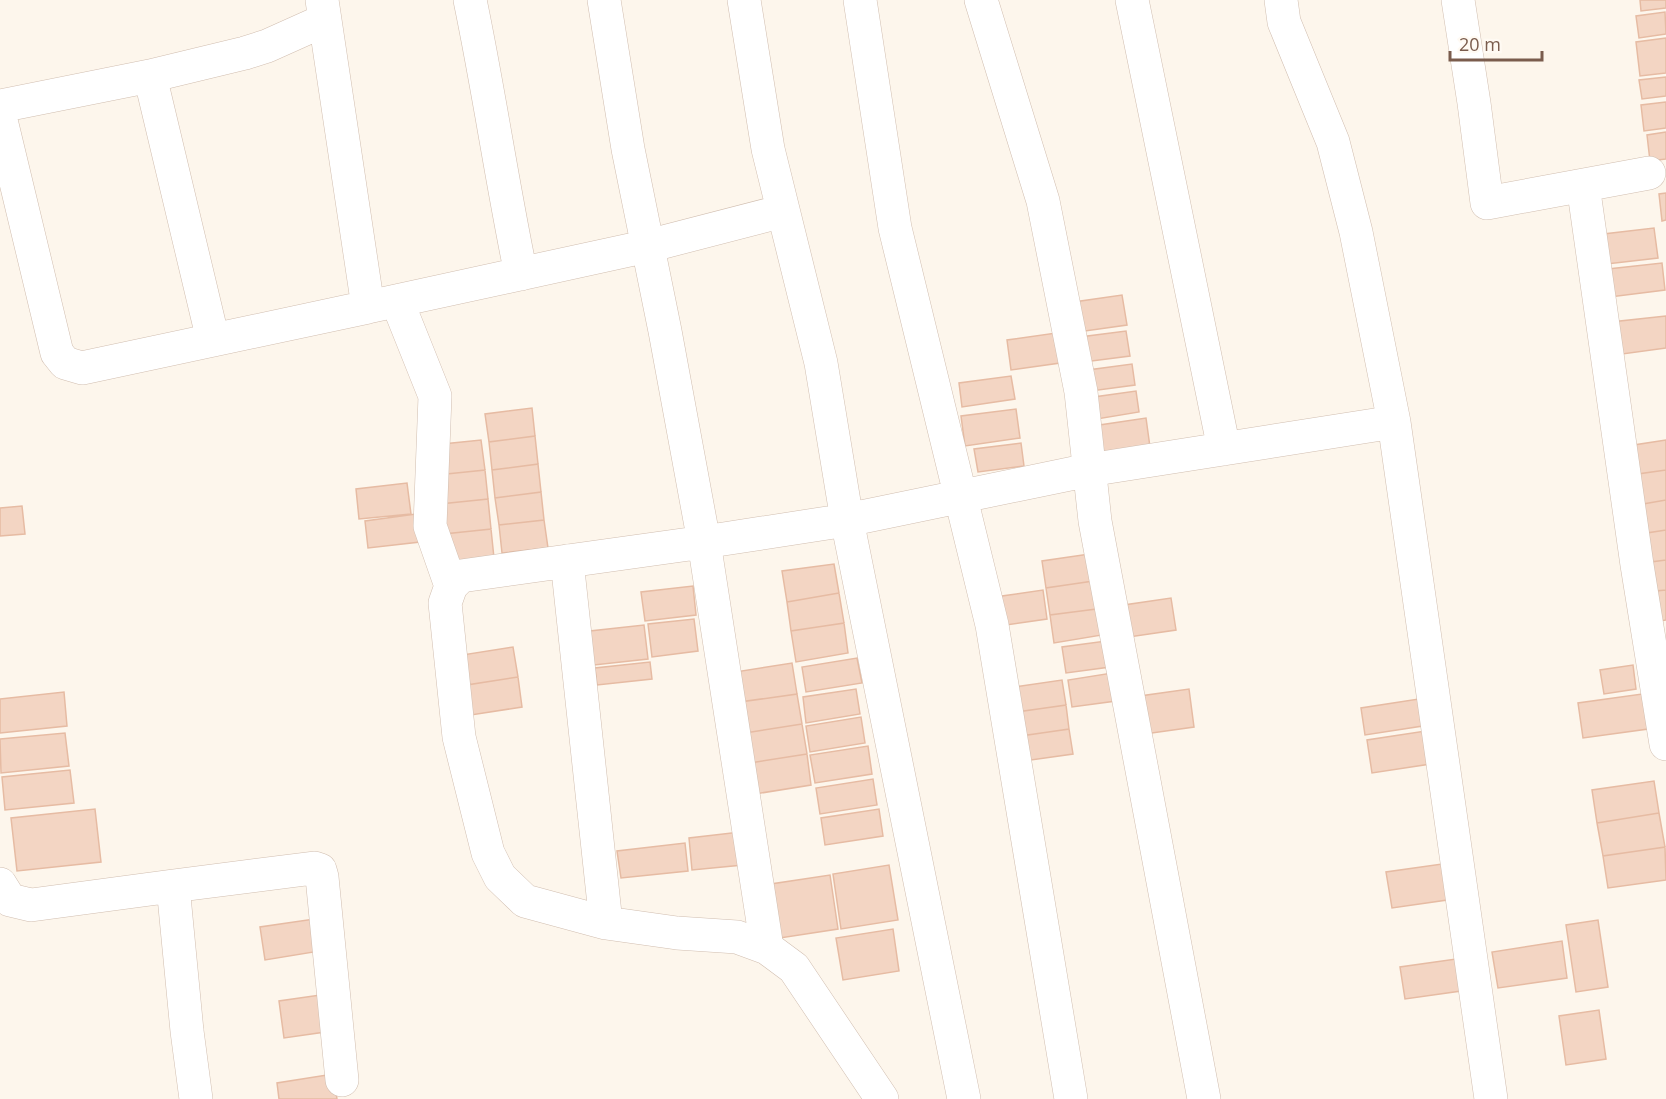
<svg xmlns="http://www.w3.org/2000/svg" width="1666" height="1099" font-family="'Open Sans',sans-serif">
  <style>
    .building { fill: #f3d5c3; stroke: #e6bba3; stroke-width: 1.5 }
    .lines { fill: none; stroke-linecap: round; stroke-linejoin: round }
    .minor-casing { stroke: #d1beb0; stroke-width: 34 }
    .minor { stroke: #fff; stroke-width: 33 }
  </style>
  <rect width="100%" height="100%" fill="#fdf6ec"/>
  <!-- building -->
  <path class="building" d="M1640,0H1666V8L1641,11Z
    M1665,12L1666,34L1639,38L1636,16Z
    M1666,38V73L1640,76L1636,42Z
    M1666,77V96L1642,99L1639,80Z
    M1666,102V128L1644,131L1641,105Z
    M1666,132V159L1650,161L1647,135Z
    M1666,193V220L1662,221L1659,194Z
    M1654,228L1658,258L1598,265L1595,235Z
    M1662,263L1665,290L1602,298L1599,270Z
    M1122,295L1127,325L1078,332L1074,302Z
    M1666,316V348L1615,355L1611,322Z
    M1126,331L1130,356L1084,362L1080,337Z
    M1056,333L1060,363L1011,370L1007,340Z
    M1132,364L1135,385L1091,391L1088,370Z
    M1011,376L1015,399L962,407L959,383Z
    M1136,391L1139,412L1097,419L1094,397Z
    M532,408L535,436L489,442L485,414Z
    M1016,409L1020,438L965,446L961,416Z
    M1146,418L1150,447L1097,455L1093,426Z
    M535,436L538,464L492,470L489,442Z
    M481,440L485,470L437,475L433,445Z
    M1666,440V470L1638,474L1634,445Z
    M1021,443L1024,466L978,472L974,449Z
    M538,464L541,492L495,498L492,470Z
    M485,470L488,499L440,504L437,475Z
    M1666,470V500L1643,504L1638,474Z
    M407,483L411,514L359,519L356,489Z
    M541,492L544,520L499,525L495,498Z
    M488,499L491,529L444,534L440,504Z
    M1666,500V530L1647,533L1643,504Z
    M22,506L25,534L0,536V508Z
    M416,514L420,542L368,548L365,521Z
    M544,520L548,548L502,553L499,525Z
    M491,529L494,558L447,564L444,534Z
    M1666,530V560L1651,562L1647,533Z
    M1096,553L1100,580L1046,588L1042,561Z
    M1666,560V590L1656,591L1651,562Z
    M834,564L839,593L787,602L782,571Z
    M1100,580L1104,608L1050,615L1046,588Z
    M693,586L696,615L645,621L641,592Z
    M1043,590L1047,619L999,626L995,597Z
    M1666,590V620L1660,621L1656,591Z
    M839,593L844,623L791,631L787,602Z
    M1171,598L1176,630L1129,637L1124,605Z
    M1104,608L1108,634L1054,643L1050,615Z
    M694,619L698,651L652,657L648,624Z
    M844,623L848,653L796,662L791,631Z
    M644,625L648,659L594,665L590,631Z
    M1106,641L1110,667L1066,673L1062,647Z
    M513,647L518,677L467,685L462,655Z
    M857,658L862,683L806,692L802,667Z
    M650,662L652,679L597,685L595,668Z
    M792,663L797,694L740,702L735,672Z
    M1633,665L1636,689L1604,694L1600,670Z
    M1112,673L1116,701L1072,707L1068,680Z
    M518,677L522,707L471,715L467,685Z
    M1062,680L1066,705L1017,712L1014,687Z
    M856,689L860,714L806,723L803,697Z
    M1189,689L1194,727L1145,734L1140,696Z
    M64,692L67,726L0,733V699Z
    M797,694L802,724L745,733L740,702Z
    M1642,694L1648,729L1583,738L1578,703Z
    M1425,698L1429,725L1365,735L1361,708Z
    M1066,705L1069,729L1021,736L1017,712Z
    M861,717L865,743L810,752L806,726Z
    M802,724L807,754L750,763L745,733Z
    M1069,729L1073,754L1024,761L1021,736Z
    M1432,730L1437,763L1372,773L1367,740Z
    M65,733L69,766L1,773L0,739Z
    M868,746L872,774L815,783L810,755Z
    M807,754L811,785L755,794L750,763Z
    M70,770L74,803L5,810L2,777Z
    M873,779L877,805L820,814L816,788Z
    M1654,781L1659,813L1597,823L1592,790Z
    M95,809L101,862L17,871L11,818Z
    M879,809L883,836L825,845L821,818Z
    M1659,813L1665,847L1603,856L1597,823Z
    M740,832L743,865L692,870L689,838Z
    M685,843L688,871L621,878L617,851Z
    M1665,847L1666,880L1608,888L1603,856Z
    M1449,863L1454,899L1392,908L1386,872Z
    M889,865L898,920L841,929L833,874Z
    M830,875L838,929L780,938L771,884Z
    M321,918L326,950L265,960L260,927Z
    M1598,920L1608,987L1576,992L1566,925Z
    M893,929L899,971L843,980L836,938Z
    M1562,941L1567,978L1498,988L1492,952Z
    M1463,958L1468,990L1405,999L1400,967Z
    M327,994L332,1031L284,1038L279,1001Z
    M1599,1010L1606,1059L1566,1065L1559,1016Z
    M333,1074L337,1099H279L277,1083Z"/>
  <g class="lines">
    <defs>
      <path id="minor" d="M322,0L368,307L648,246L783,211
        M470,0C489,91 502,183 521,274
        M604,0L628,149L665,331L704,542L767,948
        M744,0L768,149L821,363L847,520L964,1099
        M860,0L895,228L992,625L1071,1099
        M981,0L1043,201L1081,392L1095,521L1204,1099
        M1132,0L1224,449
        M1281,0L1284,22L1333,142L1356,232L1394,422L1491,1099
        M1458,0L1474,103L1487,203L1649,173
        M150,76L213,340
        M0,106L150,76L245,53L267,46L325,20
        M0,116L57,353L65,363L82,368L368,307
        M1583,185L1637,565L1666,744
        M397,301L435,396L430,526L451,586
        M567,561L606,923
        M0,884L10,900L31,905L173,886L187,1031L196,1099
        M173,886L314,868L320,870L322,877L342,1080
        M882,1099L794,968L767,948L737,937L677,933L606,923L525,901L500,877L488,853L459,737L445,603L451,586L461,576L704,542L847,520L1089,470L1394,422"/>
    </defs>
    <!-- minor casing -->
    <use href="#minor" class="minor-casing"/>
    <!-- minor -->
    <use href="#minor" class="minor"/>
  </g>
  <!-- scale -->
  <path d="M1450 51v9h92v-9" fill="none" stroke="#7a5c4d" stroke-width="3"/>
  <text x="1459" y="51" font-size="18" fill="#7a5c4d" stroke="#fffaf3" stroke-width="4.5" paint-order="stroke">20 m</text>
</svg>
